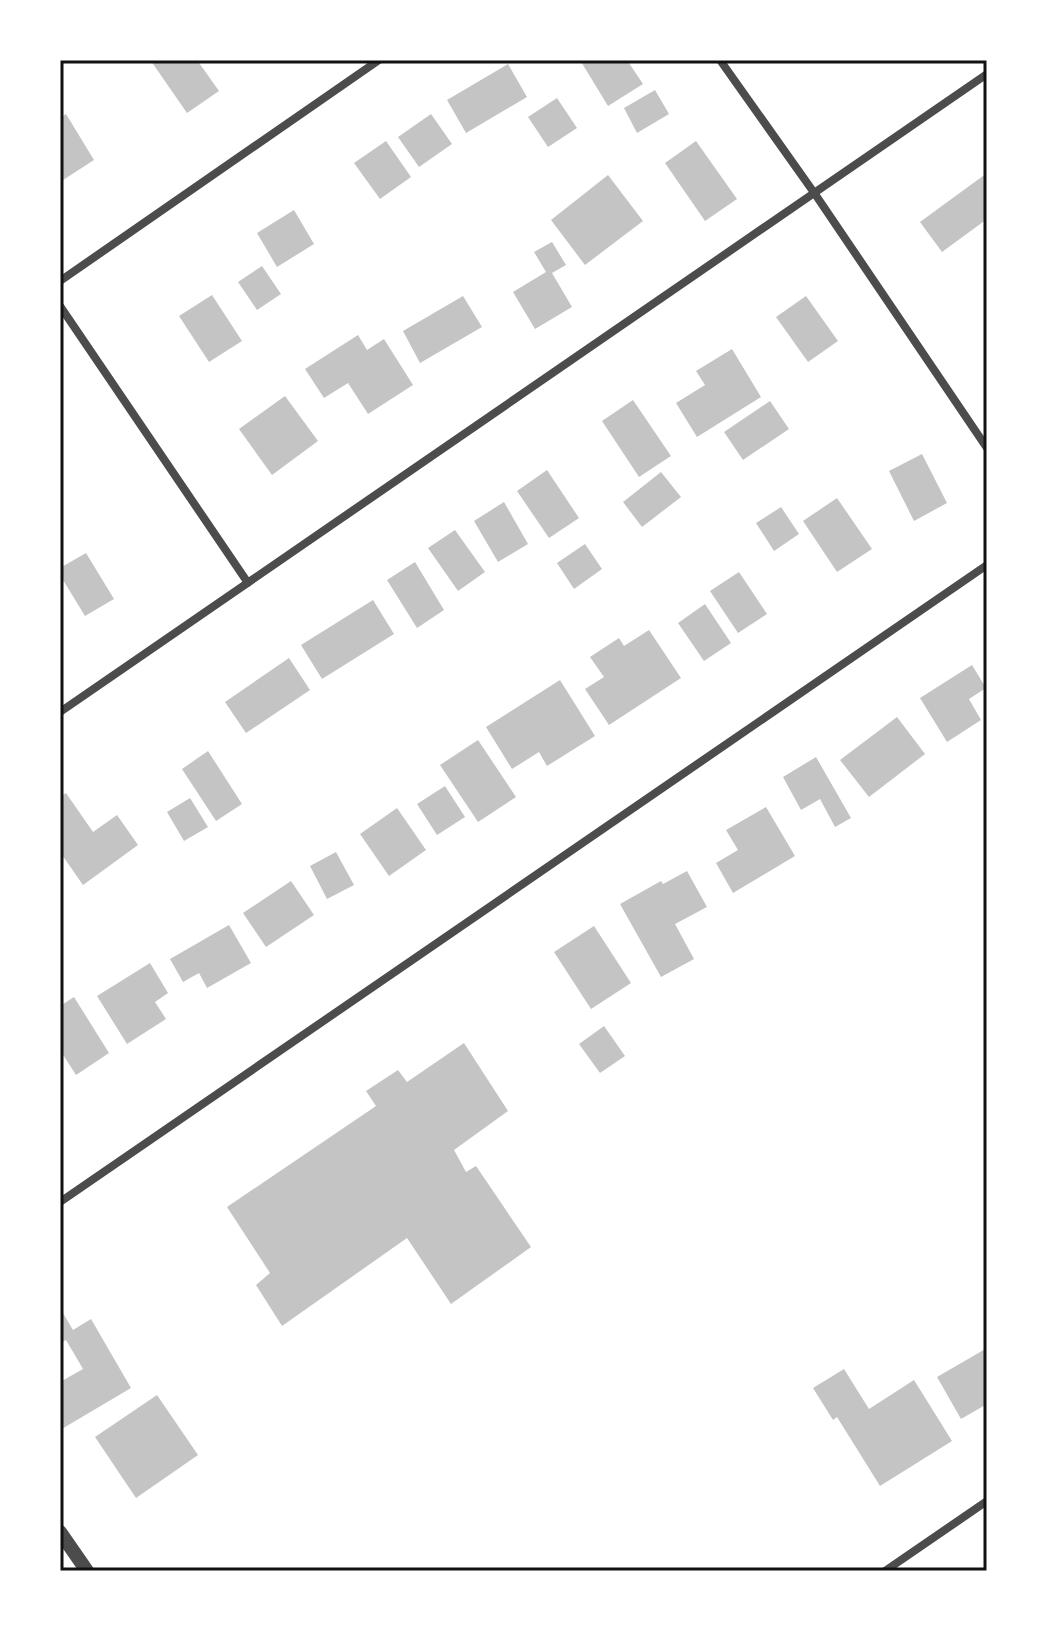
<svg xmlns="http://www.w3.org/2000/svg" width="1047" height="1631" font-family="Ubuntu,sans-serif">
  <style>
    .building { fill: #c4c4c4 }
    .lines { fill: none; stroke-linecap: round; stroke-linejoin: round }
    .minor { stroke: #4c4c4c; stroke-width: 8 }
    .tertiary { stroke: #4c4c4c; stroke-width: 14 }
    .neatline { fill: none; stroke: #111; stroke-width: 3 }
  </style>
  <rect width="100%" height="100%" fill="#fff"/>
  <!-- building -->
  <path class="building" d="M152,60H197L219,91L187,113L151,61Z
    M580,60H627L643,84L608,106Z
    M508,64L527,97L466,133L447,100Z
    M655,90L669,114L637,133L624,108Z
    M557,98L577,128L548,147L528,117Z
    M66,114L94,160L60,182V118Z
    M431,114L452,144L419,167L398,137Z
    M386,141L411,177L380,199L354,163Z
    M696,141L737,199L705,221L665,163Z
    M987,173V219L942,252L920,222Z
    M608,175L643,221L585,265L551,220Z
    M294,210L314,244L277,267L257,233Z
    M552,242L566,265L552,273L572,307L535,329L513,292L546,272L534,252Z
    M262,266L281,294L257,310L238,282Z
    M212,295L242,341L209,362L179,316Z
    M463,296L482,327L420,363L403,331Z
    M806,296L838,341L808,362L776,317Z
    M358,335L367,350L384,339L413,385L368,414L348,383L324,398L305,369Z
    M732,349L761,397L697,437L676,403L705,385L696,371Z
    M285,396L318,441L272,475L239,429Z
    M633,400L671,456L639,477L602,421Z
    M770,401L789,429L743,460L724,432Z
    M922,454L947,503L914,521L889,471Z
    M547,470L579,518L549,538L517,491Z
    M661,472L681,497L642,527L623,502Z
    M837,498L872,549L837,572L803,521Z
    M504,502L528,544L498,562L474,521Z
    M781,507L799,534L774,551L756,523Z
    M455,530L485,572L458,591L428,548Z
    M585,544L602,569L574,589L557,563Z
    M86,553L114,599L85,616L60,575V568Z
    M415,562L444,610L417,628L387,580Z
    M739,572L767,614L738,633L710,591Z
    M373,600L394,634L322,679L301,645Z
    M705,604L731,643L704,661L678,623Z
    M649,630L681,678L609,725L585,689L604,677L590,657L619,638L624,646Z
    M289,658L310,690L246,733L225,702Z
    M972,665L986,688L969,699L981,720L947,742L920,698Z
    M560,680L595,736L547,766L539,752L512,769L486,727Z
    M897,717L925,754L869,797L840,760Z
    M478,740L516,797L478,822L440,765Z
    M208,751L242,804L216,821L182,769Z
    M816,757L851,818L835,827L820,799L801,810L783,777Z
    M445,786L465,817L437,835L417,804Z
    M66,793L93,832L117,815L138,845L83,885L60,852V797Z
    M190,798L208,827L184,841L167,812Z
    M766,807L795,856L733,893L716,863L738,850L726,830Z
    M397,808L426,850L389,876L360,834Z
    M336,852L354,885L327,899L310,866Z
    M687,871L707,907L675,924L694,959L661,977L620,904L661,881L663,884Z
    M291,881L314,915L266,947L243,913Z
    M229,925L251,963L207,988L199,973L183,982L170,959Z
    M594,926L631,983L591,1009L554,952Z
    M150,963L168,993L155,1002L166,1019L127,1044L97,996Z
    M74,997L109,1053L76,1075L60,1050V1006Z
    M604,1026L625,1056L600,1073L579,1044Z
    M464,1043L508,1111L454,1150L466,1172L476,1166L531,1247L451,1304L407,1238L282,1326L256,1285L270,1273L227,1207L376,1106L366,1091L398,1070L407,1082Z
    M60,1308L73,1330L91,1319L131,1388L60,1430V1382L83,1369L66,1340L60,1343Z
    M987,1348V1404L961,1419L937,1377Z
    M844,1369L869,1409L914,1380L952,1441L880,1486L837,1417L833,1420L813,1388Z
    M157,1395L198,1455L136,1498L95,1437Z"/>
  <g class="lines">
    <!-- minor -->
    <path class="minor" d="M720,60L815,194L987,448
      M60,281L379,60
      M60,306L248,583
      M60,712L987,74
      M60,1202L987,565
      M885,1571L987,1501"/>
    <!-- tertiary -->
    <path class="tertiary" d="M60,1532L87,1571"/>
  </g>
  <!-- border -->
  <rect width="1047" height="1631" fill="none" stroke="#ffffff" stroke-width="124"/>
  <rect x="62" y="62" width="923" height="1507" class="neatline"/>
</svg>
